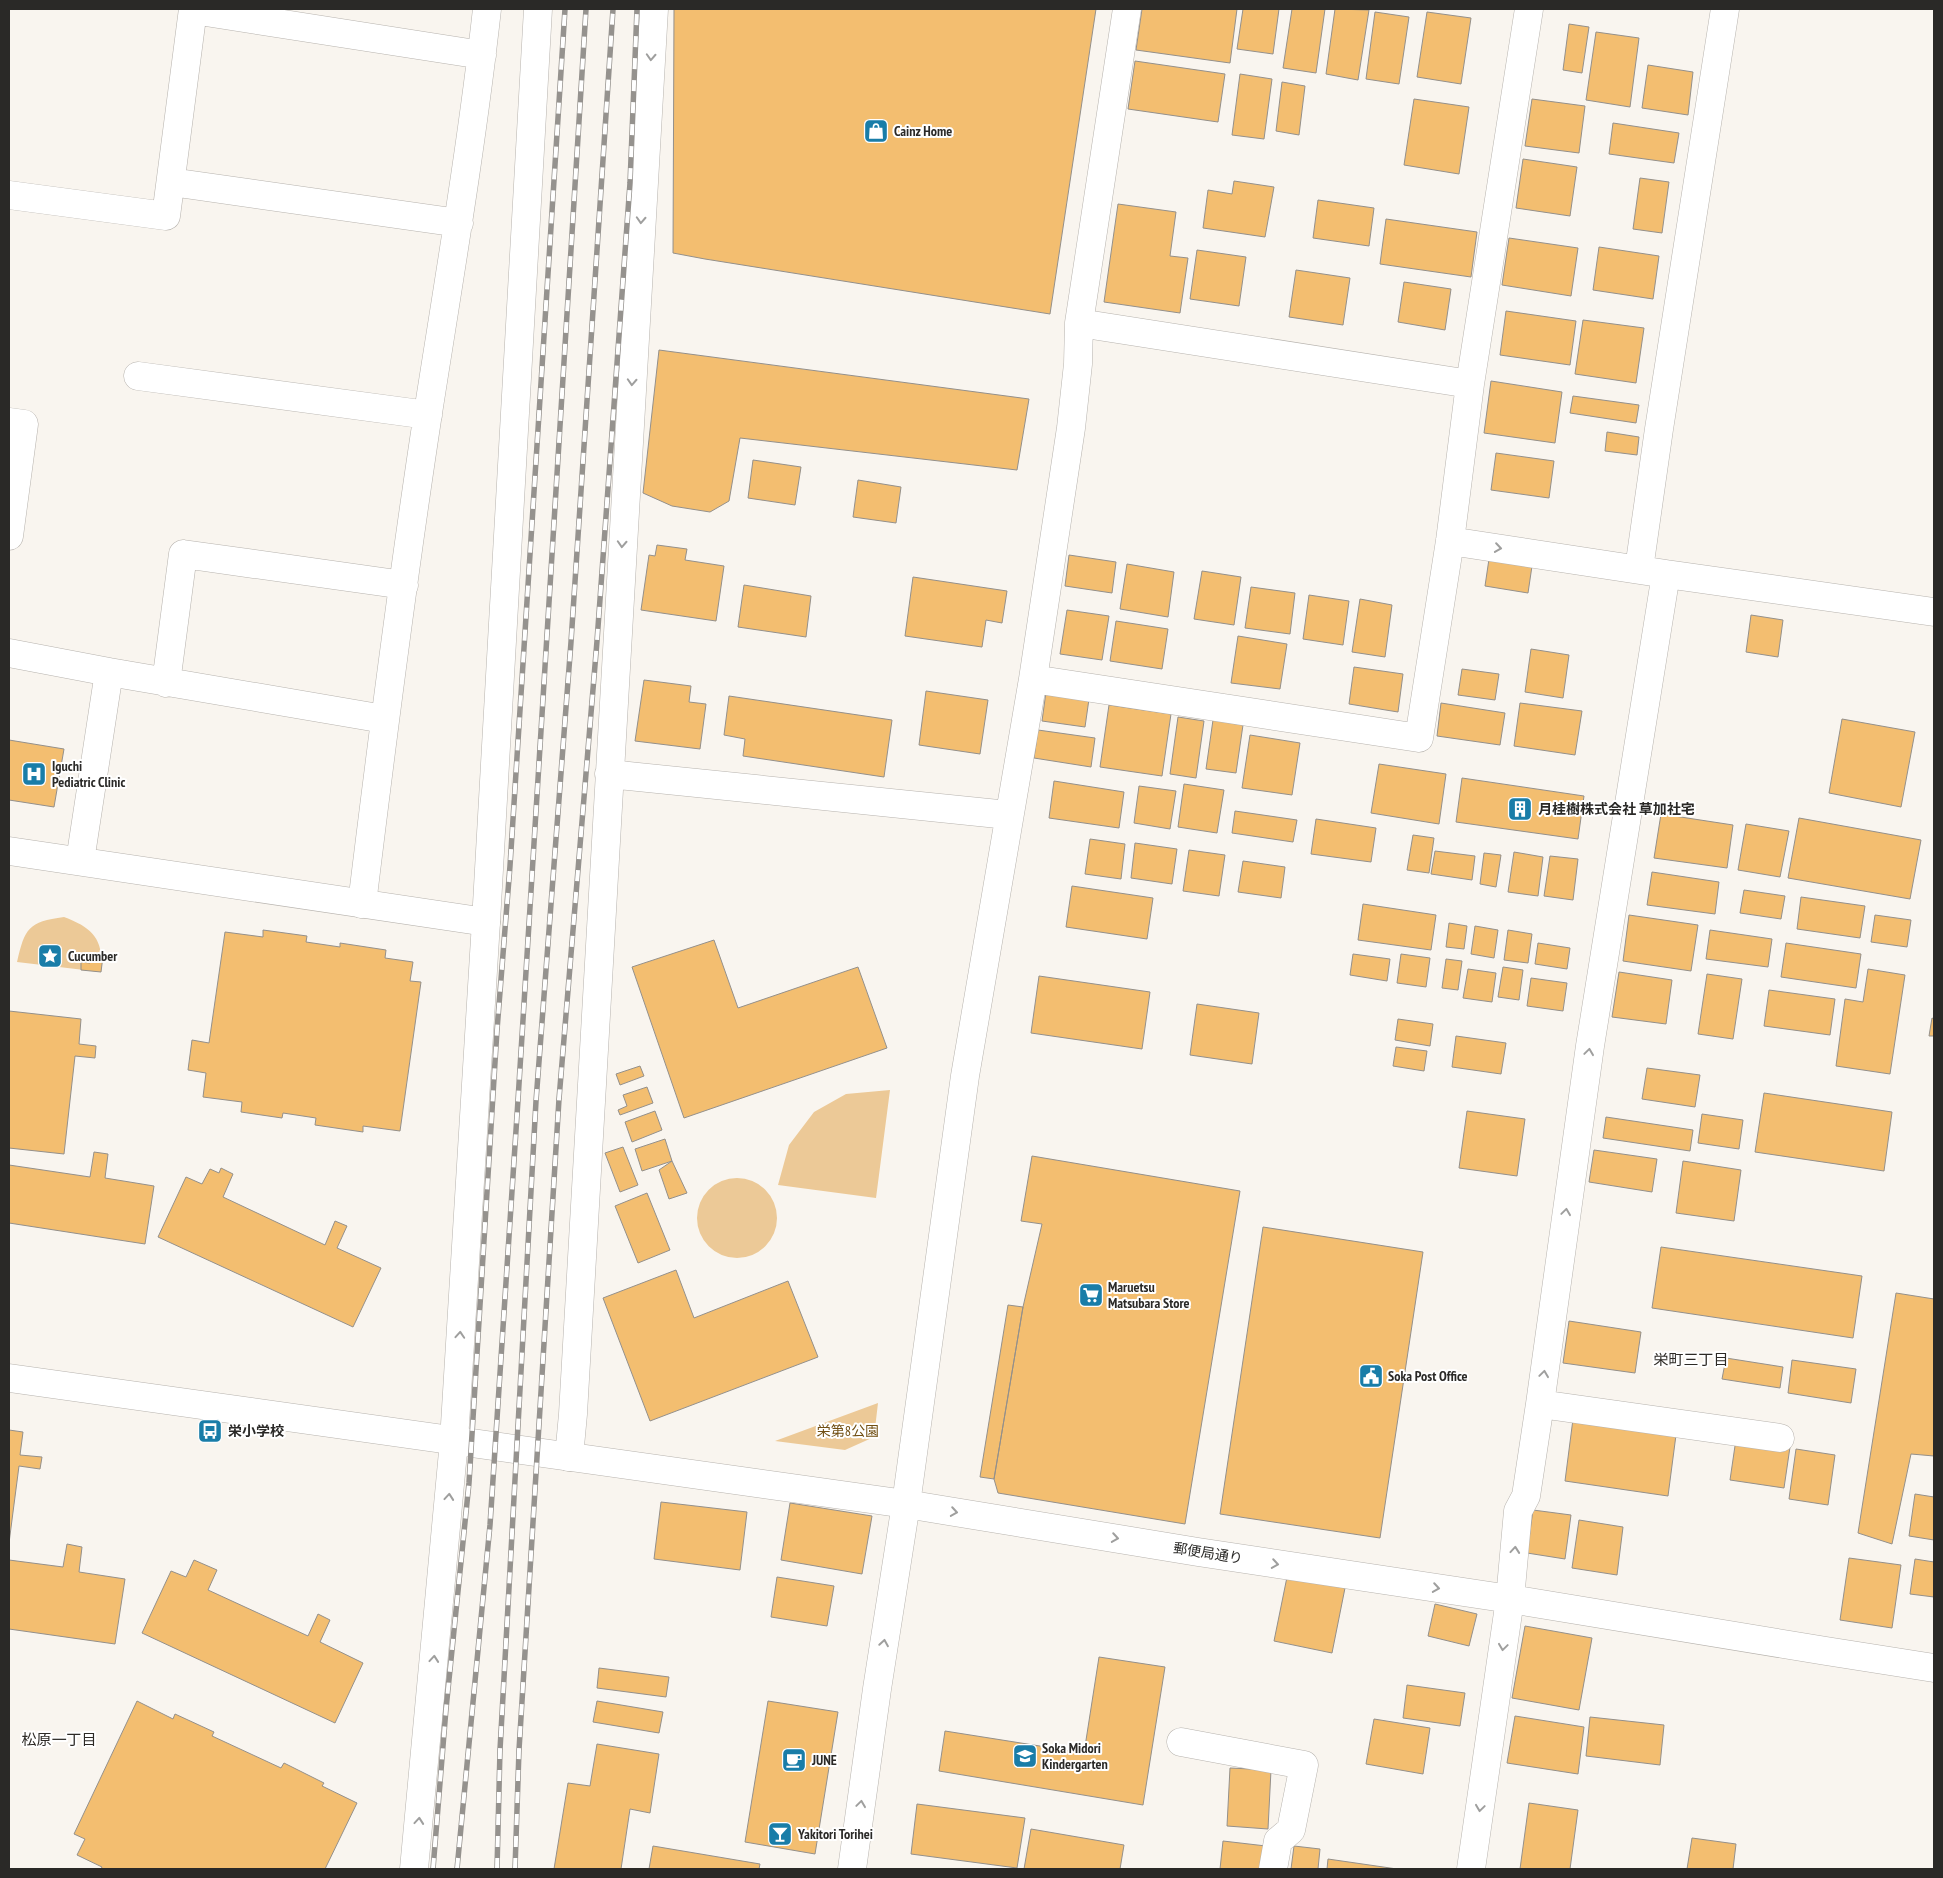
<svg xmlns="http://www.w3.org/2000/svg" width="1943" height="1878" font-family="'PT Sans Narrow','Noto Sans JP',sans-serif">
  <style>
    .green { fill: #ecc997 }
    .building { fill: #f3be70; stroke: #94908b }
    .lines { fill: none; stroke-linecap: round; stroke-linejoin: round }
    .minor-casing { stroke: #b7b3ae; stroke-width: 29 }
    .tertiary-casing { stroke: #b7b3ae; stroke-width: 29 }
    .minor { stroke: #fff; stroke-width: 28 }
    .tertiary { stroke: #fff; stroke-width: 28 }
    .rail-casing { stroke: #95928e; stroke-width: 5.5 }
    .rail { stroke: #fff; stroke-width: 4; stroke-dasharray: 11; stroke-linecap: butt }
    .oneway { stroke: #9f9f9e }
    .labels { text-anchor: middle; dominant-baseline: central; stroke-width: 4; stroke-linejoin: round; paint-order: stroke }
    .poi-label { font-size: 14px; font-weight: bold; fill: #2a2927; stroke: #fff; text-anchor: start }
    .park-label { font-size: 14px; fill: #714f13; stroke: #fff }
    .street-label { font-size: 14px; fill: #2a2927; stroke: #fff }
    .neighbourhood-label { font-size: 15px; fill: #2d2a26; stroke: #fff }
  </style>
  <rect width="100%" height="100%" fill="#f9f5ef"/>
  <!-- green -->
  <path class="green" d="M64,917C93,928 104,939 101,972L17,962C25,928 28,922 64,917Z
    M890,1090L876,1198L778,1185L789,1145L814,1112L846,1094Z
    M697 1218a40 40 0 1 1 80 0a40 40 0 1 1-80 0Z
    M878,1403L874,1437L845,1450L775,1441Z"/>
  <!-- building -->
  <path class="building" d="M674,9H1096L1050,314L705,259L673,253Z
    M1142,9H1237L1230,63L1136,50Z
    M1243,9H1279L1273,54L1237,49Z
    M1292,9H1325L1316,73L1283,68Z
    M1335,9L1369,10L1358,80L1326,74Z
    M1375,12L1409,17L1399,84L1366,79Z
    M1427,12L1471,18L1461,84L1417,77Z
    M1569,24L1589,27L1582,73L1563,70Z
    M1596,32L1639,38L1630,107L1586,100Z
    M1135,61L1225,74L1218,122L1128,109Z
    M1648,65L1693,72L1688,115L1642,108Z
    M1240,74L1272,79L1264,139L1232,135Z
    M1282,82L1305,86L1299,135L1276,131Z
    M1414,99L1469,107L1459,174L1404,165Z
    M1532,99L1585,106L1579,153L1525,146Z
    M1613,123L1679,133L1674,163L1609,154Z
    M1523,159L1577,167L1570,216L1516,208Z
    M1640,178L1669,182L1662,233L1633,229Z
    M1234,181L1274,187L1265,237L1203,228L1208,190L1232,194Z
    M1318,200L1374,208L1369,246L1313,238Z
    M1118,204L1176,212L1170,256L1188,258L1180,313L1104,302Z
    M1386,219L1477,232L1471,277L1380,264Z
    M1509,238L1578,248L1571,296L1502,285Z
    M1599,247L1659,256L1653,299L1593,290Z
    M1197,250L1246,257L1239,306L1190,299Z
    M1296,270L1350,278L1343,325L1289,317Z
    M1404,282L1451,289L1445,330L1398,322Z
    M1506,311L1576,321L1570,365L1500,355Z
    M1583,320L1644,328L1636,383L1575,374Z
    M659,350L1029,399L1017,470L740,438L729,501L710,512L672,506L643,493Z
    M1491,381L1562,392L1555,443L1484,433Z
    M1573,396L1639,405L1636,423L1570,413Z
    M1607,432L1639,437L1637,455L1605,451Z
    M1496,453L1554,461L1549,498L1491,490Z
    M753,460L801,467L795,505L748,498Z
    M858,480L901,487L896,523L853,517Z
    M657,545L687,549L685,560L724,566L716,621L641,610L649,555L655,556Z
    M1069,555L1116,562L1112,593L1065,586Z
    M1489,559L1532,566L1528,593L1485,586Z
    M1127,564L1174,572L1168,617L1120,609Z
    M1202,571L1241,577L1234,625L1194,619Z
    M913,577L1007,591L1002,623L986,620L982,647L905,636Z
    M744,585L811,596L806,637L738,627Z
    M1251,587L1295,593L1290,634L1245,628Z
    M1309,595L1349,601L1343,645L1303,639Z
    M1360,599L1392,605L1385,657L1352,652Z
    M1067,610L1109,616L1102,660L1060,654Z
    M1751,615L1783,620L1778,657L1746,652Z
    M1116,621L1168,629L1162,669L1110,661Z
    M1238,636L1287,644L1280,689L1231,683Z
    M1531,649L1569,655L1563,698L1525,692Z
    M1354,667L1403,674L1398,712L1349,704Z
    M1462,669L1499,674L1495,700L1458,695Z
    M644,680L691,686L689,702L706,704L700,749L635,741Z
    M926,691L988,700L980,754L919,745Z
    M1046,692L1089,699L1085,727L1042,721Z
    M729,696L892,720L884,777L743,756L745,739L724,735Z
    M1441,703L1505,713L1500,745L1437,736Z
    M1520,703L1582,711L1575,755L1514,746Z
    M1109,705L1171,714L1162,776L1100,767Z
    M1178,717L1204,721L1196,778L1170,774Z
    M1842,719L1915,732L1901,807L1829,793Z
    M1213,720L1243,725L1236,773L1206,769Z
    M1038,730L1095,738L1091,767L1034,758Z
    M1250,735L1300,743L1292,795L1242,788Z
    M9,740L64,749L54,807L9,800Z
    M1379,764L1446,774L1439,824L1371,813Z
    M1462,778L1584,796L1578,839L1456,822Z
    M1054,781L1124,792L1119,828L1049,818Z
    M1184,784L1224,790L1217,833L1178,827Z
    M1139,786L1176,791L1170,829L1134,823Z
    M1235,811L1297,820L1293,842L1232,833Z
    M1661,814L1733,825L1727,868L1654,858Z
    M1799,818L1921,840L1910,899L1788,878Z
    M1316,819L1376,828L1371,862L1311,854Z
    M1746,824L1789,831L1780,877L1738,870Z
    M1413,835L1434,838L1429,873L1407,870Z
    M1090,839L1125,844L1121,879L1085,874Z
    M1135,843L1177,849L1172,884L1131,878Z
    M1189,850L1225,855L1219,896L1183,891Z
    M1435,851L1475,856L1472,880L1431,874Z
    M1514,852L1543,857L1538,896L1508,892Z
    M1484,853L1501,855L1496,887L1480,884Z
    M1550,856L1578,859L1573,900L1544,896Z
    M1243,861L1285,867L1281,898L1238,892Z
    M1652,872L1719,882L1715,914L1647,905Z
    M1072,886L1153,898L1147,939L1066,927Z
    M1744,890L1785,896L1781,919L1740,913Z
    M1801,897L1865,906L1860,938L1797,929Z
    M1363,904L1436,915L1431,950L1358,940Z
    M1629,915L1698,925L1691,971L1623,961Z
    M1875,915L1911,920L1907,947L1871,942Z
    M1449,923L1467,926L1464,949L1446,947Z
    M1475,926L1498,930L1494,958L1471,954Z
    M263,930L307,936L306,942L340,947V943L386,950L385,958L413,962L410,981L421,982L400,1131L363,1126V1132L315,1125L316,1118L283,1113L282,1118L241,1112L242,1102L203,1097L206,1073L188,1070L192,1040L209,1043L225,932L263,937Z
    M1508,930L1532,934L1528,963L1504,960Z
    M1710,930L1772,939L1768,967L1706,959Z
    M714,940L738,1008L858,967L887,1048L684,1118L632,967Z
    M1538,943L1570,948L1567,969L1535,964Z
    M1786,943L1861,954L1856,988L1781,977Z
    M1353,954L1390,959L1387,981L1350,975Z
    M1401,954L1430,958L1426,987L1397,983Z
    M91,955L103,956L101,972L81,970V962L90,963Z
    M1446,959L1462,961L1458,990L1442,988Z
    M1503,967L1523,970L1519,1000L1498,997Z
    M1468,969L1496,973L1492,1002L1463,998Z
    M1868,969L1905,975L1890,1074L1836,1066L1845,999L1863,1002Z
    M1619,972L1672,980L1666,1024L1612,1017Z
    M1707,974L1742,979L1733,1039L1698,1034Z
    M1039,976L1150,992L1142,1049L1031,1033Z
    M1531,978L1567,983L1563,1011L1527,1006Z
    M1769,990L1835,999L1830,1035L1764,1026Z
    M1197,1004L1259,1013L1252,1064L1190,1055Z
    M9,1011L81,1019L79,1044L96,1046L95,1058L75,1056L64,1154L9,1148Z
    M1932,1018L1934,1019V1036H1929Z
    M1398,1019L1433,1024L1430,1046L1395,1040Z
    M1456,1036L1506,1043L1501,1074L1452,1067Z
    M1396,1047L1427,1051L1424,1071L1393,1066Z
    M640,1066L644,1076L620,1085L616,1074Z
    M1647,1068L1700,1075L1695,1107L1642,1099Z
    M647,1087L653,1103L620,1115L618,1110L627,1106L623,1095Z
    M1764,1093L1892,1112L1884,1171L1755,1152Z
    M655,1111L662,1130L632,1142L625,1122Z
    M1467,1111L1525,1119L1517,1176L1459,1168Z
    M1702,1114L1743,1120L1739,1149L1698,1143Z
    M1606,1117L1693,1130L1690,1151L1603,1138Z
    M665,1139L672,1161L642,1171L635,1149Z
    M623,1147L638,1185L620,1192L605,1153Z
    M1594,1150L1657,1159L1652,1192L1589,1182Z
    M94,1152L108,1154L105,1178L154,1186L145,1244L9,1223V1165L90,1177Z
    M1032,1156L1240,1191L1185,1524L998,1493L994,1479L1023,1307L1042,1224L1021,1221Z
    M672,1161L687,1193L669,1199L659,1170Z
    M1683,1161L1741,1170L1734,1221L1676,1213Z
    M221,1168L233,1174L223,1197L325,1245L335,1221L347,1226L337,1248L381,1268L353,1327L158,1237L186,1177L202,1184L210,1169L219,1173Z
    M647,1193L670,1250L638,1263L615,1206Z
    M1263,1227L1423,1252L1380,1538L1220,1514Z
    M1661,1247L1862,1276L1853,1338L1652,1308Z
    M676,1270L694,1318L788,1281L818,1357L650,1421L603,1298Z
    M1896,1293L1934,1299V1456L1911,1454L1892,1544L1858,1533Z
    M1008,1305L1023,1307L994,1479L980,1477Z
    M1569,1321L1641,1332L1635,1373L1563,1363Z
    M1726,1358L1783,1367L1780,1388L1722,1379Z
    M1792,1360L1856,1369L1851,1403L1788,1393Z
    M1573,1419L1676,1435L1668,1496L1565,1481Z
    M9,1430L23,1432L20,1455L42,1457L40,1469L19,1466L9,1543Z
    M1736,1439L1790,1447L1784,1488L1730,1480Z
    M1796,1449L1835,1455L1828,1505L1789,1499Z
    M1915,1494L1934,1497V1540L1909,1536Z
    M661,1502L747,1512L740,1570L654,1559Z
    M790,1503L872,1516L862,1574L781,1560Z
    M1533,1510L1571,1515L1565,1559L1527,1553Z
    M1579,1520L1623,1527L1617,1575L1572,1568Z
    M67,1544L82,1547L79,1572L125,1579L115,1644L9,1629V1560L63,1567Z
    M1849,1558L1901,1565L1892,1628L1840,1620Z
    M1915,1559L1934,1562V1597L1910,1594Z
    M194,1560L217,1570L208,1590L308,1636L318,1614L330,1620L320,1642L363,1663L335,1723L142,1633L171,1571L186,1577Z
    M777,1577L834,1586L827,1626L771,1617Z
    M1287,1577L1345,1588L1332,1653L1274,1641Z
    M1435,1604L1477,1614L1469,1646L1428,1636Z
    M1525,1626L1592,1638L1579,1710L1512,1698Z
    M1099,1657L1165,1667L1143,1805L939,1771L945,1731L1084,1753Z
    M599,1668L669,1677L666,1697L597,1688Z
    M1407,1685L1465,1693L1460,1726L1403,1718Z
    M137,1701L173,1719L175,1714L214,1732L212,1736L281,1768L284,1763L324,1783L322,1786L357,1803L325,1869H101L102,1867L77,1855L85,1839L74,1834Z
    M597,1701L663,1712L659,1733L593,1722Z
    M768,1701L838,1712L815,1854L745,1842Z
    M1515,1716L1584,1727L1578,1774L1507,1763Z
    M1590,1717L1664,1725L1660,1765L1586,1756Z
    M1374,1719L1430,1728L1423,1774L1366,1764Z
    M597,1744L659,1754L650,1813L630,1809L621,1869H554L568,1783L590,1786Z
    M1230,1768L1271,1770L1268,1829L1227,1826Z
    M1529,1803L1578,1810L1570,1869H1520Z
    M917,1804L1025,1818L1017,1868L911,1854Z
    M1031,1829L1124,1845L1120,1869H1024Z
    M1692,1838L1736,1844L1733,1869H1687Z
    M1223,1841L1266,1846L1263,1869H1220Z
    M653,1846L760,1864L759,1869H649Z
    M1294,1846L1320,1849L1318,1869H1291Z
    M1328,1859L1397,1869H1327Z"/>
  <g class="lines">
    <defs>
      <path id="minor" d="M193,10L482,55
        M171,182L459,223
        M9,195L166,216L193,9
        M1079,323L1470,384
        M138,376L428,415
        M9,422L24,424L9,536
        M1450,541L1666,574L1934,612
        M1639,569L1659,429L1725,9
        M9,653L109,672L80,861
        M109,672L384,719
        M1033,679L1419,738L1450,541L1470,384L1529,9
        M166,683L183,554L404,585
        M609,774L1008,815
        M362,904C382,740 403,576 428,413C449,279 472,144 487,9
        M1540,1404L1780,1438
        M569,1457L573,1414L654,9
        M906,1504L1198,1552L1510,1599L1826,1651L1934,1668
        M1181,1742L1304,1765L1291,1830L1278,1841L1273,1869
        M414,1869L454,1441L486,922L538,9
        M852,1869L877,1689L906,1504L965,1076L1033,679L1071,428L1078,364L1079,323L1127,9
        M1471,1869L1510,1599L1518,1511L1526,1496L1540,1404L1590,1046L1666,574"/>
      <path id="tertiary" d="M9,851L486,922
        M9,1378L906,1504"/>
    </defs>
    <!-- minor casing -->
    <use href="#minor" class="minor-casing"/>
    <!-- tertiary casing -->
    <use href="#tertiary" class="tertiary-casing"/>
    <!-- minor -->
    <use href="#minor" class="minor"/>
    <!-- tertiary -->
    <use href="#tertiary" class="tertiary"/>
    <defs>
      <path id="rail" d="M433,1869L446,1709L469,1483L497,1030L510,866L565,9
        M457,1869L490,1525L518,1100L586,9
        M497,1869L500,1750L536,1101L571,642L613,9
        M515,1869L519,1750L559,1099L597,641L630,183L637,9"/>
    </defs>
    <!-- rail casing -->
    <use href="#rail" class="rail-casing"/>
    <!-- rail -->
    <use href="#rail" class="rail"/>
  </g>
  <!-- one-way arrows -->
  <defs><path id="oneway-chevron" d="M-2-3.5L2.5 0L-2 3.5" fill="none" stroke-width="1.6" stroke-linecap="round" stroke-linejoin="round" transform="scale(1.25)"/></defs>
  <g class="oneway">
    <use href="#oneway-chevron" transform="translate(651 57) rotate(93)"/>
    <use href="#oneway-chevron" transform="translate(641 220) rotate(93)"/>
    <use href="#oneway-chevron" transform="translate(632 382) rotate(93)"/>
    <use href="#oneway-chevron" transform="translate(622 544) rotate(93)"/>
    <use href="#oneway-chevron" transform="translate(1498 548) rotate(8)"/>
    <use href="#oneway-chevron" transform="translate(1589 1052) rotate(-82)"/>
    <use href="#oneway-chevron" transform="translate(1566 1212) rotate(-82)"/>
    <use href="#oneway-chevron" transform="translate(460 1335) rotate(-86)"/>
    <use href="#oneway-chevron" transform="translate(1544 1374) rotate(-82)"/>
    <use href="#oneway-chevron" transform="translate(449 1497) rotate(-85)"/>
    <use href="#oneway-chevron" transform="translate(954 1512) rotate(9)"/>
    <use href="#oneway-chevron" transform="translate(1115 1538) rotate(9)"/>
    <use href="#oneway-chevron" transform="translate(1515 1550) rotate(-85)"/>
    <use href="#oneway-chevron" transform="translate(1275 1564) rotate(9)"/>
    <use href="#oneway-chevron" transform="translate(1436 1588) rotate(9)"/>
    <use href="#oneway-chevron" transform="translate(884 1643) rotate(-81)"/>
    <use href="#oneway-chevron" transform="translate(1503 1647) rotate(98)"/>
    <use href="#oneway-chevron" transform="translate(434 1659) rotate(-85)"/>
    <use href="#oneway-chevron" transform="translate(861 1804) rotate(-82)"/>
    <use href="#oneway-chevron" transform="translate(1480 1808) rotate(98)"/>
    <use href="#oneway-chevron" transform="translate(419 1821) rotate(-85)"/>
  </g>
  <!-- icons -->
  <defs>
    <symbol id="shop-square" viewBox="-11 -11 22 22"><rect x="-9" y="-9" width="18" height="18" rx="4" fill="#197da8" stroke="#fff"/><path d="M-5-2.5h2.3a2.7 3.5 0 0 1 5.4 0H5L5.5 6h-11ZM-1.5-2.5h3a1.5 2.3 0 0 0-3 0Z" fill="#fff"/></symbol>
    <symbol id="hospital-square" viewBox="-11 -11 22 22"><rect x="-9" y="-9" width="18" height="18" rx="4" fill="#197da8" stroke="#fff"/><path d="M-5-5h3v3.5h4V-5h3V5h-3V1.5h-4V5h-3Z" fill="#fff"/></symbol>
    <symbol id="building-square" viewBox="-11 -11 22 22"><rect x="-9" y="-9" width="18" height="18" rx="4" fill="#197da8" stroke="#fff"/><path d="M-4-6H4V6H1V3H-1V6H-4ZM-2.5-4.3h1.7v1.8h-1.7ZM.8-4.3h1.7v1.8H.8ZM-2.5-1h1.7V.8h-1.7ZM.8-1h1.7V.8H.8Z" fill="#fff"/></symbol>
    <symbol id="sight-square" viewBox="-11 -11 22 22"><rect x="-9" y="-9" width="18" height="18" rx="4" fill="#197da8" stroke="#fff"/><path d="M0-6L1.8-2.2L6-1.7L2.9 1.2L3.7 5.4L0 3.3L-3.7 5.4L-2.9 1.2L-6-1.7L-1.8-2.2Z" fill="#fff"/></symbol>
    <symbol id="supermarket-square" viewBox="-11 -11 22 22"><rect x="-9" y="-9" width="18" height="18" rx="4" fill="#197da8" stroke="#fff"/><path d="M-6-5.5h2.5l.6 2H6L4.5 2H-2.5L-4.4-4H-6ZM-1.5 3.2a1.3 1.3 0 1 0 .1 0ZM3 3.2a1.3 1.3 0 1 0 .1 0Z" fill="#fff"/></symbol>
    <symbol id="civic-square" viewBox="-11 -11 22 22"><rect x="-9" y="-9" width="18" height="18" rx="4" fill="#197da8" stroke="#fff"/><path d="M-.6-6.5H3V-4.5H.6V-3L4-1V1h2V6H-6V1h2V-1L-.6-3ZM-1.2 2.5V6h2.4V2.5Z" fill="#fff"/></symbol>
    <symbol id="bus-square" viewBox="-11 -11 22 22"><rect x="-9" y="-9" width="18" height="18" rx="4" fill="#197da8" stroke="#fff"/><path d="M-5-6H5V4H4V6H2V4H-2V6H-4V4H-5ZM-3.5-4V0h7V-4ZM-3.5 1.2v1.5H-2V1.2ZM2 1.2v1.5H3.5V1.2Z" fill="#fff"/></symbol>
    <symbol id="school-square" viewBox="-11 -11 22 22"><rect x="-9" y="-9" width="18" height="18" rx="4" fill="#197da8" stroke="#fff"/><path d="M0-5L7-2L0 1L-7-2ZM-4 1L0 2.5L4 1V4Q0 6-4 4Z" fill="#fff"/></symbol>
    <symbol id="cafe-square" viewBox="-11 -11 22 22"><rect x="-9" y="-9" width="18" height="18" rx="4" fill="#197da8" stroke="#fff"/><path d="M-5.5-4.5H6V0H3Q3 3.5 0 3.5H-2.5Q-5.5 3.5-5.5 0ZM3-3.2v2h1.7v-2ZM-6 4.5H4V6H-6Z" fill="#fff"/></symbol>
    <symbol id="bar-square" viewBox="-11 -11 22 22"><rect x="-9" y="-9" width="18" height="18" rx="4" fill="#197da8" stroke="#fff"/><path d="M-6-5H6L.8 .8V4.5H3.5V6h-7V4.5H-.8V.8Z" fill="#fff"/></symbol>
  </defs>
  <g fill-rule="evenodd">
    <use href="#shop-square" x="862" y="117" width="28" height="28"/>
    <use href="#hospital-square" x="20" y="760" width="28" height="28"/>
    <use href="#building-square" x="1506" y="795" width="28" height="28"/>
    <use href="#sight-square" x="36" y="942" width="28" height="28"/>
    <use href="#supermarket-square" x="1077" y="1281" width="28" height="28"/>
    <use href="#civic-square" x="1357" y="1362" width="28" height="28"/>
    <use href="#bus-square" x="196" y="1417" width="28" height="28"/>
    <use href="#school-square" x="1011" y="1742" width="28" height="28"/>
    <use href="#cafe-square" x="780" y="1746" width="28" height="28"/>
    <use href="#bar-square" x="766" y="1820" width="28" height="28"/>
  </g>
  <g class="labels">
    <!-- poi labels -->
    <g class="poi-label">
      <text x="894" y="131">Cainz Home</text>
      <text x="52" y="766">Iguchi<tspan x="52" dy="16">Pediatric Clinic</tspan></text>
      <text x="1538" y="809">月桂樹株式会社 草加社宅</text>
      <text x="68" y="956">Cucumber</text>
      <text x="1108" y="1287">Maruetsu<tspan x="1108" dy="16">Matsubara Store</tspan></text>
      <text x="1388" y="1376">Soka Post Office</text>
      <text x="228" y="1431">栄小学校</text>
      <text x="1042" y="1748">Soka Midori<tspan x="1042" dy="16">Kindergarten</tspan></text>
      <text x="812" y="1760">JUNE</text>
      <text x="798" y="1834">Yakitori Torihei</text>
    </g>
    <!-- park labels -->
    <g class="park-label">
      <text x="848" y="1431">栄第8公園</text>
    </g>
    <!-- street labels -->
    <g class="street-label">
      <text transform="translate(1208 1553) rotate(9)">郵便局通り</text>
    </g>
    <!-- neighbourhood labels -->
    <g class="neighbourhood-label">
      <text x="1691" y="1359">栄町三丁目</text>
      <text x="59" y="1739">松原一丁目</text>
    </g>
  </g>
  <!-- border -->
  <rect width="1943" height="1878" fill="none" stroke="#2a2927" stroke-width="20"/>
</svg>
